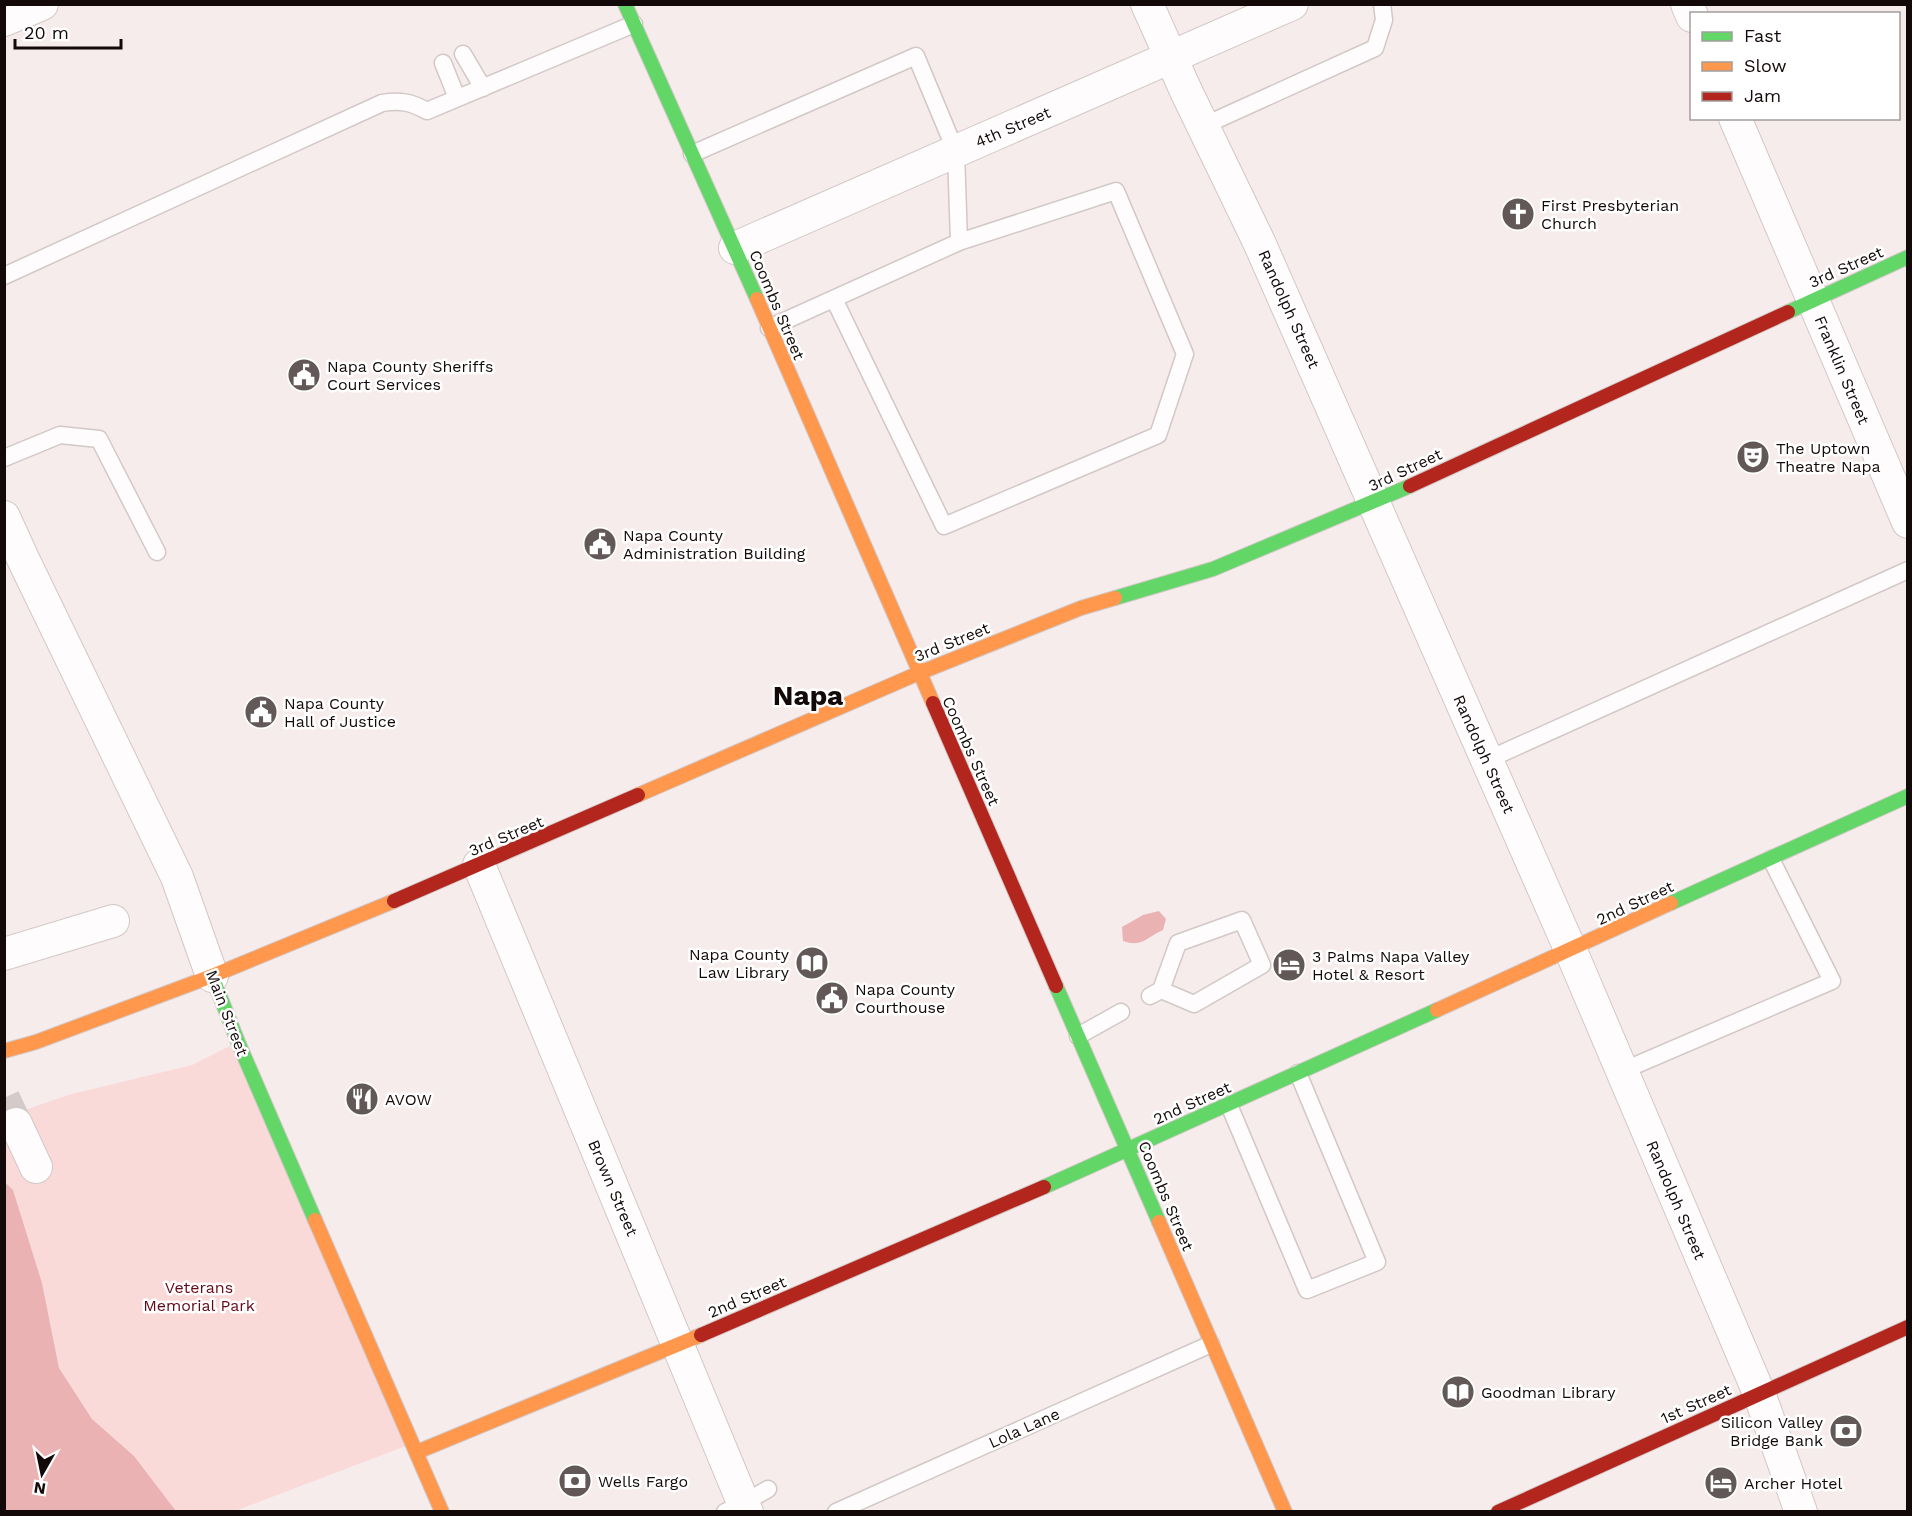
<svg xmlns="http://www.w3.org/2000/svg" width="1912" height="1516" font-family="'Work Sans',sans-serif">
  <style>
    .green { fill: #f9dad9 }
    .water { fill: #eab2b2 }
    .lines { fill: none; stroke-linecap: round; stroke-linejoin: round }
    .street-tunnel { stroke: #d4cac9; stroke-width: 32; stroke-dasharray: 32 16; stroke-linecap: butt }
    .lane-casing { stroke: #d2c8c7; stroke-width: 19 }
    .street-casing { stroke: #d2c8c7; stroke-width: 34 }
    .fast-casing { stroke: #d2c8c7; stroke-width: 16 }
    .slow-casing { stroke: #d2c8c7; stroke-width: 16 }
    .jam-casing { stroke: #d2c8c7; stroke-width: 16 }
    .lane { stroke: #fefcfc; stroke-width: 16 }
    .street { stroke: #fefcfc; stroke-width: 32 }
    .fast { stroke: #63d668; stroke-width: 14 }
    .slow { stroke: #ff974d; stroke-width: 14 }
    .jam { stroke: #b3261e; stroke-width: 14 }
    .labels { text-anchor: middle; dominant-baseline: central; stroke-width: 5; stroke-linejoin: round; paint-order: stroke }
    .street-label { font-size: 16px; fill: #130909; stroke: #fff }
    .poi-label { font-size: 16px; fill: #130909; stroke: #fff; text-anchor: start }
    .park-label { font-size: 16px; fill: #640818; stroke: #fff }
    .town-label { font-size: 28px; font-weight: bold; fill: #130909; stroke: #fff }
  </style>
  <rect width="100%" height="100%" fill="#f6eceb"/>
  <!-- green -->
  <path class="green" d="M238,1042L411,1444L235,1511H176L134,1456L92,1419L59,1368L42,1283L13,1190L5,1181V1117L68,1095L192,1065Z"/>
  <!-- water -->
  <path class="water" d="M1159,911L1166,919L1163,930C1148,936 1143,948 1123,941L1122,927L1143,915Z
    M4,1181L13,1190L42,1283L59,1368L92,1419L134,1456L176,1511H5Z"/>
  <g class="lines">
    <!-- street-tunnel -->
    <path class="street-tunnel" d="M4,1098L16,1124"/>
    <defs>
      <path id="lane" d="M463,54L483,88
        M443,63L457,98
        M1203,126L1375,48L1384,20L1382,4
        M692,154L916,56L956,152L959,242L769,328
        M4,276L382,103C400,100 411,102 427,111L634,24
        M834,299L944,526L1158,435L1185,354L1116,191L959,242
        M4,458L60,435L99,439L157,552
        M1487,760L1908,570
        M1150,996L1161,990L1178,943L1242,920L1262,965L1194,1004L1161,990
        M1078,1036L1121,1012
        M1622,1071L1832,981L1771,859
        M1229,1105L1307,1290L1377,1262L1298,1073
        M725,1512L744,1503L768,1489
        M836,1512L1211,1344"/>
      <path id="street" d="M1147,4L1186,91L1259,242L1571,951L1759,1393L1801,1512
        M1687,4L1692,16
        M4,20L42,4
        M1735,118L1908,522
        M735,248L1292,4
        M4,517L24,561L177,877L212,976
        M479,865L747,1512
        M4,954L113,921
        M16,1124L36,1167"/>
      <path id="fast" d="M625,4L757,299
        M1788,312L1908,257
        M1115,598L1213,569L1410,486
        M1671,903L1908,796
        M212,976L238,1042L315,1220
        M1056,986L1159,1222
        M1044,1187L1437,1010"/>
      <path id="slow" d="M757,299L933,703
        M638,795L919,673L1081,608L1115,598
        M1437,1010L1671,903
        M4,1051L36,1042L212,976L394,901
        M315,1220L442,1512
        M1159,1222L1285,1512
        M417,1452L701,1335"/>
      <path id="jam" d="M1410,486L1788,312
        M933,703L1056,986
        M394,901L638,795
        M701,1335L1044,1187
        M1498,1512L1908,1327"/>
    </defs>
    <!-- lane casing -->
    <use href="#lane" class="lane-casing"/>
    <!-- street casing -->
    <use href="#street" class="street-casing"/>
    <!-- fast casing -->
    <use href="#fast" class="fast-casing"/>
    <!-- slow casing -->
    <use href="#slow" class="slow-casing"/>
    <!-- jam casing -->
    <use href="#jam" class="jam-casing"/>
    <!-- lane -->
    <use href="#lane" class="lane"/>
    <!-- street -->
    <use href="#street" class="street"/>
    <!-- fast -->
    <use href="#fast" class="fast"/>
    <!-- slow -->
    <use href="#slow" class="slow"/>
    <!-- jam -->
    <use href="#jam" class="jam"/>
  </g>
  <!-- icons -->
  <defs>
    <symbol id="church-disc" viewBox="-11 -11 22 22"><circle r="9.5" fill="#625858" stroke="#fff"/><path d="M-1.2-6h2.4v3.5h3.3v2.4h-3.3V6h-2.4V-.1h-3.3v-2.4h3.3Z" fill="#fff"/></symbol>
    <symbol id="civic-disc" viewBox="-11 -11 22 22"><circle r="9.5" fill="#625858" stroke="#fff"/><path d="M-.6-6.5H3V-4.5H.6V-3L4-1V1h2V6H-6V1h2V-1L-.6-3ZM-1.2 2.5V6h2.4V2.5Z" fill="#fff"/></symbol>
    <symbol id="theatre-disc" viewBox="-11 -11 22 22"><circle r="9.5" fill="#625858" stroke="#fff"/><path d="M-5-5.5Q0-4 5-5.5V0Q5 5 0 6Q-5 5-5 0ZM-3.3-2.5H-1v1.5H-3.3ZM1-2.5H3.3v1.5H1ZM-2.8 1Q0 5.5 2.8 1Z" fill="#fff"/></symbol>
    <symbol id="library-disc" viewBox="-11 -11 22 22"><circle r="9.5" fill="#625858" stroke="#fff"/><path d="M-6-4Q-3-5.5-.7-3.5V5Q-3 3-6 4ZM6-4Q3-5.5 .7-3.5V5Q3 3 6 4Z" fill="#fff"/></symbol>
    <symbol id="hotel-disc" viewBox="-11 -11 22 22"><circle r="9.5" fill="#625858" stroke="#fff"/><path d="M-6-4.5h1.5V1H6V5H4.5V3h-9V5H-6ZM-4 0a1.8 1.8 0 1 1 3.6 0ZM.5 0V-2.5h3Q6-2.5 6 0Z" fill="#fff"/></symbol>
    <symbol id="restaurant-disc" viewBox="-11 -11 22 22"><circle r="9.5" fill="#625858" stroke="#fff"/><path d="M-5-6h1v4h1v-4h1v4h1v-4h1v5L-1.5 .5V6h-2V.5L-5-1ZM5-6V6H3V1.5H1.5Q1.5-4 5-6Z" fill="#fff"/></symbol>
    <symbol id="bank-disc" viewBox="-11 -11 22 22"><circle r="9.5" fill="#625858" stroke="#fff"/><path d="M-6-4H6V4H-6ZM0-2.3a2.3 2.3 0 1 0 0 4.6a2.3 2.3 0 1 0 0-4.6Z" fill="#fff"/></symbol>
  </defs>
  <g fill-rule="evenodd">
    <use href="#church-disc" x="1499" y="195" width="38" height="38"/>
    <use href="#civic-disc" x="285" y="356" width="38" height="38"/>
    <use href="#theatre-disc" x="1734" y="438" width="38" height="38"/>
    <use href="#civic-disc" x="581" y="525" width="38" height="38"/>
    <use href="#civic-disc" x="242" y="693" width="38" height="38"/>
    <use href="#library-disc" x="793" y="944" width="38" height="38"/>
    <use href="#hotel-disc" x="1270" y="946" width="38" height="38"/>
    <use href="#civic-disc" x="813" y="979" width="38" height="38"/>
    <use href="#restaurant-disc" x="343" y="1080" width="38" height="38"/>
    <use href="#library-disc" x="1439" y="1373" width="38" height="38"/>
    <use href="#bank-disc" x="1827" y="1412" width="38" height="38"/>
    <use href="#bank-disc" x="556" y="1462" width="38" height="38"/>
    <use href="#hotel-disc" x="1702" y="1464" width="38" height="38"/>
  </g>
  <g class="labels">
    <!-- street labels -->
    <g class="street-label">
      <text transform="translate(1013 127) rotate(-23)">4th Street</text>
      <text transform="translate(1846 267) rotate(-24)">3rd Street</text>
      <text transform="translate(777 305) rotate(67)">Coombs Street</text>
      <text transform="translate(1289 309) rotate(66)">Randolph Street</text>
      <text transform="translate(1842 370) rotate(67)">Franklin Street</text>
      <text transform="translate(1405 470) rotate(-25)">3rd Street</text>
      <text transform="translate(952 642) rotate(-22)">3rd Street</text>
      <text transform="translate(971 751) rotate(66)">Coombs Street</text>
      <text transform="translate(1484 754) rotate(66)">Randolph Street</text>
      <text transform="translate(506 836) rotate(-23)">3rd Street</text>
      <text transform="translate(1635 903) rotate(-25)">2nd Street</text>
      <text transform="translate(227 1013) rotate(69)">Main Street</text>
      <text transform="translate(1192 1103) rotate(-24)">2nd Street</text>
      <text transform="translate(613 1188) rotate(67)">Brown Street</text>
      <text transform="translate(1166 1196) rotate(67)">Coombs Street</text>
      <text transform="translate(1676 1200) rotate(67)">Randolph Street</text>
      <text transform="translate(747 1297) rotate(-23)">2nd Street</text>
      <text transform="translate(1696 1404) rotate(-24)">1st Street</text>
      <text transform="translate(1024 1428) rotate(-24)">Lola Lane</text>
    </g>
    <!-- poi labels -->
    <g class="poi-label">
      <text x="1541" y="205">First Presbyterian<tspan x="1541" dy="18">Church</tspan></text>
      <text x="327" y="366">Napa County Sheriffs<tspan x="327" dy="18">Court Services</tspan></text>
      <text x="1776" y="448">The Uptown<tspan x="1776" dy="18">Theatre Napa</tspan></text>
      <text x="623" y="535">Napa County<tspan x="623" dy="18">Administration Building</tspan></text>
      <text x="284" y="703">Napa County<tspan x="284" dy="18">Hall of Justice</tspan></text>
      <text x="789" y="954" text-anchor="end">Napa County<tspan x="789" dy="18">Law Library</tspan></text>
      <text x="1312" y="956">3 Palms Napa Valley<tspan x="1312" dy="18">Hotel &amp; Resort</tspan></text>
      <text x="855" y="989">Napa County<tspan x="855" dy="18">Courthouse</tspan></text>
      <text x="385" y="1099">AVOW</text>
      <text x="1481" y="1392">Goodman Library</text>
      <text x="1823" y="1422" text-anchor="end">Silicon Valley<tspan x="1823" dy="18">Bridge Bank</tspan></text>
      <text x="598" y="1481">Wells Fargo</text>
      <text x="1744" y="1483">Archer Hotel</text>
    </g>
    <!-- park labels -->
    <g class="park-label">
      <text x="199" y="1287">Veterans<tspan x="199" dy="18">Memorial Park</tspan></text>
    </g>
    <!-- town labels -->
    <g class="town-label">
      <text x="808" y="695">Napa</text>
    </g>
  </g>
  <!-- border -->
  <rect width="1912" height="1516" fill="none" stroke="#130909" stroke-width="12"/>
  <!-- legend -->
  <rect x="1690" y="12" width="210" height="108" fill="#ffffff" stroke="#a19d9d" stroke-width="1.5"/>
  <rect x="1702" y="32" width="30" height="9" fill="#63d668" stroke="#a19d9d" stroke-width="1.5"/>
  <text x="1744" y="42" font-size="18" fill="#130909">Fast</text>
  <rect x="1702" y="62" width="30" height="9" fill="#ff974d" stroke="#a19d9d" stroke-width="1.5"/>
  <text x="1744" y="72" font-size="18" fill="#130909">Slow</text>
  <rect x="1702" y="92" width="30" height="9" fill="#b3261e" stroke="#a19d9d" stroke-width="1.5"/>
  <text x="1744" y="102" font-size="18" fill="#130909">Jam</text>
  <!-- north arrow -->
  <g transform="translate(42 1474) rotate(189)" stroke="#ffffff" stroke-width="4.5" paint-order="stroke">
  <path d="M0-4.5L10 22L0 15L-10 22Z" fill="#130909"/>
  <text y="-9" font-size="16" font-weight="bold" text-anchor="middle" fill="#130909">N</text>
  </g>
  <!-- scale -->
  <path d="M15 39v9h106v-9" fill="none" stroke="#130909" stroke-width="3"/>
  <text x="24" y="39" font-size="18" fill="#130909" stroke="#ffffff" stroke-width="4.5" paint-order="stroke">20 m</text>
</svg>
